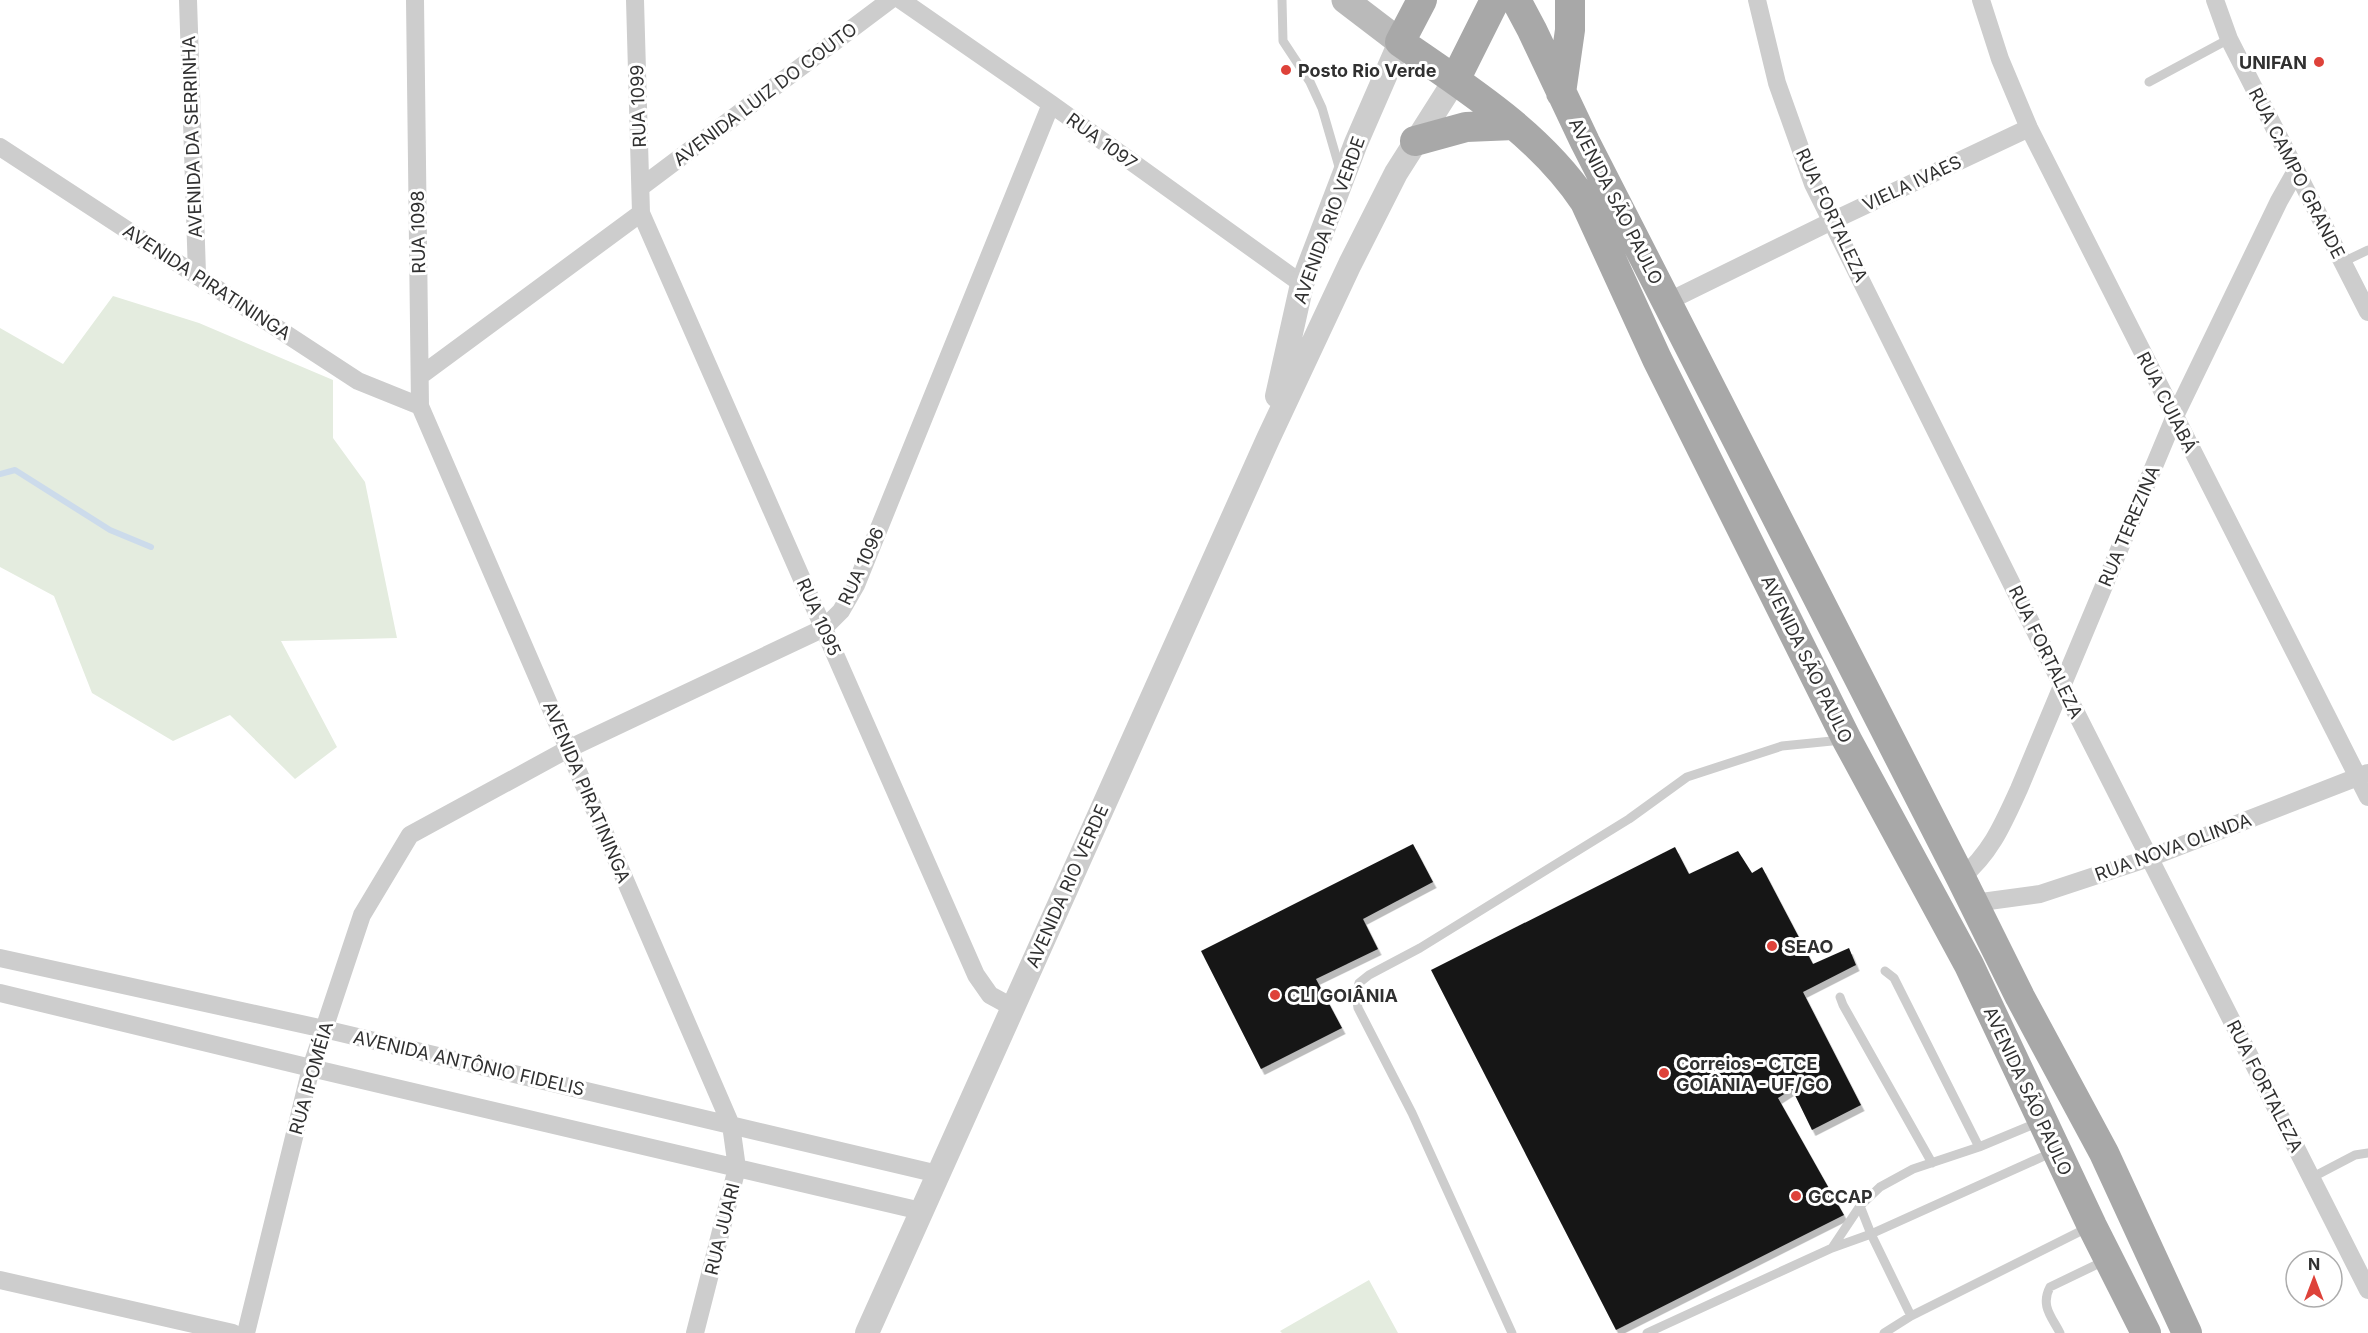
<svg xmlns="http://www.w3.org/2000/svg" width="2368" height="1333" font-family="Inter,sans-serif">
  <style>
    .green { fill: #e4ecdf }
    .lines { fill: none; stroke-linecap: round; stroke-linejoin: round }
    .stream { stroke: #ccdbeb; stroke-width: 6 }
    .building { fill: #171717; filter: url(#shadow) }
    .service { stroke: #cdcdcd; stroke-width: 9 }
    .minor { stroke: #cdcdcd; stroke-width: 18 }
    .tertiary { stroke: #cdcdcd; stroke-width: 24 }
    .secondary { stroke: #bababa; stroke-width: 27 }
    .primary { stroke: #a8a8a8; stroke-width: 30 }
    .poi-dot { fill: #de423a; stroke: #fff; stroke-width: 2 }
    .labels { text-anchor: middle; dominant-baseline: central; stroke-width: 6; stroke-linejoin: round; paint-order: stroke }
    .poi-label { font-size: 18px; font-weight: bold; fill: #303030; stroke: #fff; text-anchor: start }
    .street-label { font-size: 18px; fill: #303030; stroke: #fff }
  </style>
  <defs>
    <filter id="shadow"><feDropShadow dx="3.5" dy="6" stdDeviation="0" flood-color="#0004"/></filter>
  </defs>
  <rect width="100%" height="100%" fill="#fff"/>
  <!-- green -->
  <path class="green" d="M113,296L199,323L333,380V438L365,482L397,638L281,641L337,747L295,779L230,715L173,741L92,693L54,596L0,567V328L63,364Z
    M1369,1280L1398,1333H1282L1280,1331Z"/>
  <g class="lines">
    <!-- stream -->
    <path class="stream" d="M0,474L15,470L110,530L151,547"/>
  </g>
  <!-- building -->
  <path class="building" d="M1413,844L1433,882L1363,919L1378,949L1316,979L1342,1028L1261,1069L1201,951Z
    M1675,847L1689,874L1738,851L1752,873L1762,867L1813,964L1849,948L1856,965L1803,992L1861,1105L1812,1130L1792,1089L1778,1098L1844,1215L1616,1330L1431,970Z"/>
  <g class="lines">
    <!-- service -->
    <path class="service" d="M1282,0L1283,41L1310,82L1322,108L1340,170
      M2149,82L2229,39
      M2343,262L2368,250
      M1885,971L1894,978L1979,1147
      M1840,997L1843,1005L1932,1163
      M2311,1178L2355,1155L2368,1153
      M1860,1206L1871,1234L1911,1316
      M1832,1248L1860,1206L1880,1187L1913,1169L1979,1147L2039,1122
      M1512,1333L1412,1113L1358,1008L1356,995L1359,983L1369,975L1420,948L1629,819L1687,777L1782,746L1842,740
      M1647,1333L1832,1248L1871,1234L2053,1152
      M1884,1333L1911,1316L2089,1227
      M2060,1333C2052,1317 2040,1306 2050,1287L2104,1261"/>
    <!-- minor -->
    <path class="minor" d="M188,0L197,274
      M415,0L420,406L731,1125L737,1168L695,1333
      M635,0L641,213L976,975L990,995L1012,1007
      M901,0L1051,104L1302,284
      M1757,0L1777,83L1813,184L2062,685L2368,1290
      M1981,0L2000,59L2029,128L2368,797
      M2215,0L2229,39L2368,312
      M0,147L358,381L420,406
      M641,187L890,0
      M1667,302L1832,221L2029,128
      M420,376L641,213
      M1961,878C1991,853 2003,824 2019,789L2175,416L2279,201L2296,171
      M1974,903L2040,894L2149,858L2368,773
      M0,958L324,1029L938,1174
      M0,993L311,1068L921,1211
      M0,1280L233,1333
      M246,1333L311,1068L362,915L410,835L568,749L824,628L841,611L856,585L1051,104"/>
    <!-- tertiary -->
    <path class="tertiary" d="M1277,396L1302,284L1356,143L1400,42
      M867,1333L1268,439L1350,264L1396,173L1455,80"/>
    <!-- secondary -->
    <path class="secondary" d="M1345,0L1400,42"/>
    <!-- primary -->
    <path class="primary" d="M1422,0L1400,42C1466,88 1539,133 1585,202L1657,359L1847,740L1969,965L2092,1226L2146,1333
      M1516,0L1532,30L1585,142L1961,878L2020,997L2104,1153L2187,1333
      M1455,80L1495,0
      M1561,93L1570,30V0
      M1415,141L1466,127L1514,125"/>
  </g>
  <!-- markers -->
  <g class="poi-dot">
    <circle cx="2319" cy="62" r="6"/>
    <circle cx="1286" cy="70" r="6"/>
    <circle cx="1772" cy="946" r="6"/>
    <circle cx="1275" cy="995" r="6"/>
    <circle cx="1664" cy="1073" r="6"/>
    <circle cx="1796" cy="1196" r="6"/>
  </g>
  <g class="labels">
    <!-- poi labels -->
    <g class="poi-label">
      <text x="2307" y="62" text-anchor="end">UNIFAN</text>
      <text x="1298" y="70">Posto Rio Verde</text>
      <text x="1784" y="946">SEAO</text>
      <text x="1287" y="995">CLI GOIÂNIA</text>
      <text x="1676" y="1063">Correios - CTCE<tspan x="1676" dy="21">GOIÂNIA - UF/GO</tspan></text>
      <text x="1808" y="1196">GCCAP</text>
    </g>
    <!-- street labels -->
    <g class="street-label">
      <text transform="translate(765 94) rotate(-37)">AVENIDA LUIZ DO COUTO</text>
      <text transform="translate(638 106) rotate(-92)">RUA 1099</text>
      <text transform="translate(192 137) rotate(-92)">AVENIDA DA SERRINHA</text>
      <text transform="translate(1102 141) rotate(36)">RUA 1097</text>
      <text transform="translate(2297 173) rotate(63)">RUA CAMPO GRANDE</text>
      <text transform="translate(1912 183) rotate(-25)">VIELA IVAES</text>
      <text transform="translate(1616 201) rotate(63)">AVENIDA SÃO PAULO</text>
      <text transform="translate(1832 215) rotate(65)">RUA FORTALEZA</text>
      <text transform="translate(1329 220) rotate(-70)">AVENIDA RIO VERDE</text>
      <text transform="translate(418 232) rotate(-91)">RUA 1098</text>
      <text transform="translate(207 282) rotate(33)">AVENIDA PIRATININGA</text>
      <text transform="translate(2167 402) rotate(63)">RUA CUIABÁ</text>
      <text transform="translate(2129 526) rotate(-67)">RUA TEREZINA</text>
      <text transform="translate(861 566) rotate(-65)">RUA 1096</text>
      <text transform="translate(819 617) rotate(66)">RUA 1095</text>
      <text transform="translate(2046 652) rotate(64)">RUA FORTALEZA</text>
      <text transform="translate(1807 659) rotate(64)">AVENIDA SÃO PAULO</text>
      <text transform="translate(587 792) rotate(67)">AVENIDA PIRATININGA</text>
      <text transform="translate(2173 847) rotate(-20)">RUA NOVA OLINDA</text>
      <text transform="translate(1067 886) rotate(-66)">AVENIDA RIO VERDE</text>
      <text transform="translate(469 1063) rotate(13)">AVENIDA ANTÔNIO FIDELIS</text>
      <text transform="translate(311 1078) rotate(-74)">RUA IPOMÉIA</text>
      <text transform="translate(2265 1086) rotate(63)">RUA FORTALEZA</text>
      <text transform="translate(2028 1091) rotate(65)">AVENIDA SÃO PAULO</text>
      <text transform="translate(722 1229) rotate(-76)">RUA JUARI</text>
    </g>
  </g>
  <!-- north arrow -->
  <g transform="translate(2314 1279)"><circle r="28" fill="#ffffff" stroke="#acacac" stroke-width="1.5"/>
  <path d="M0-4.5L10 22L0 15L-10 22Z" fill="#de423a"/>
  <text y="-9" font-size="16" font-weight="bold" text-anchor="middle" fill="#303030">N</text>
  </g>
</svg>
